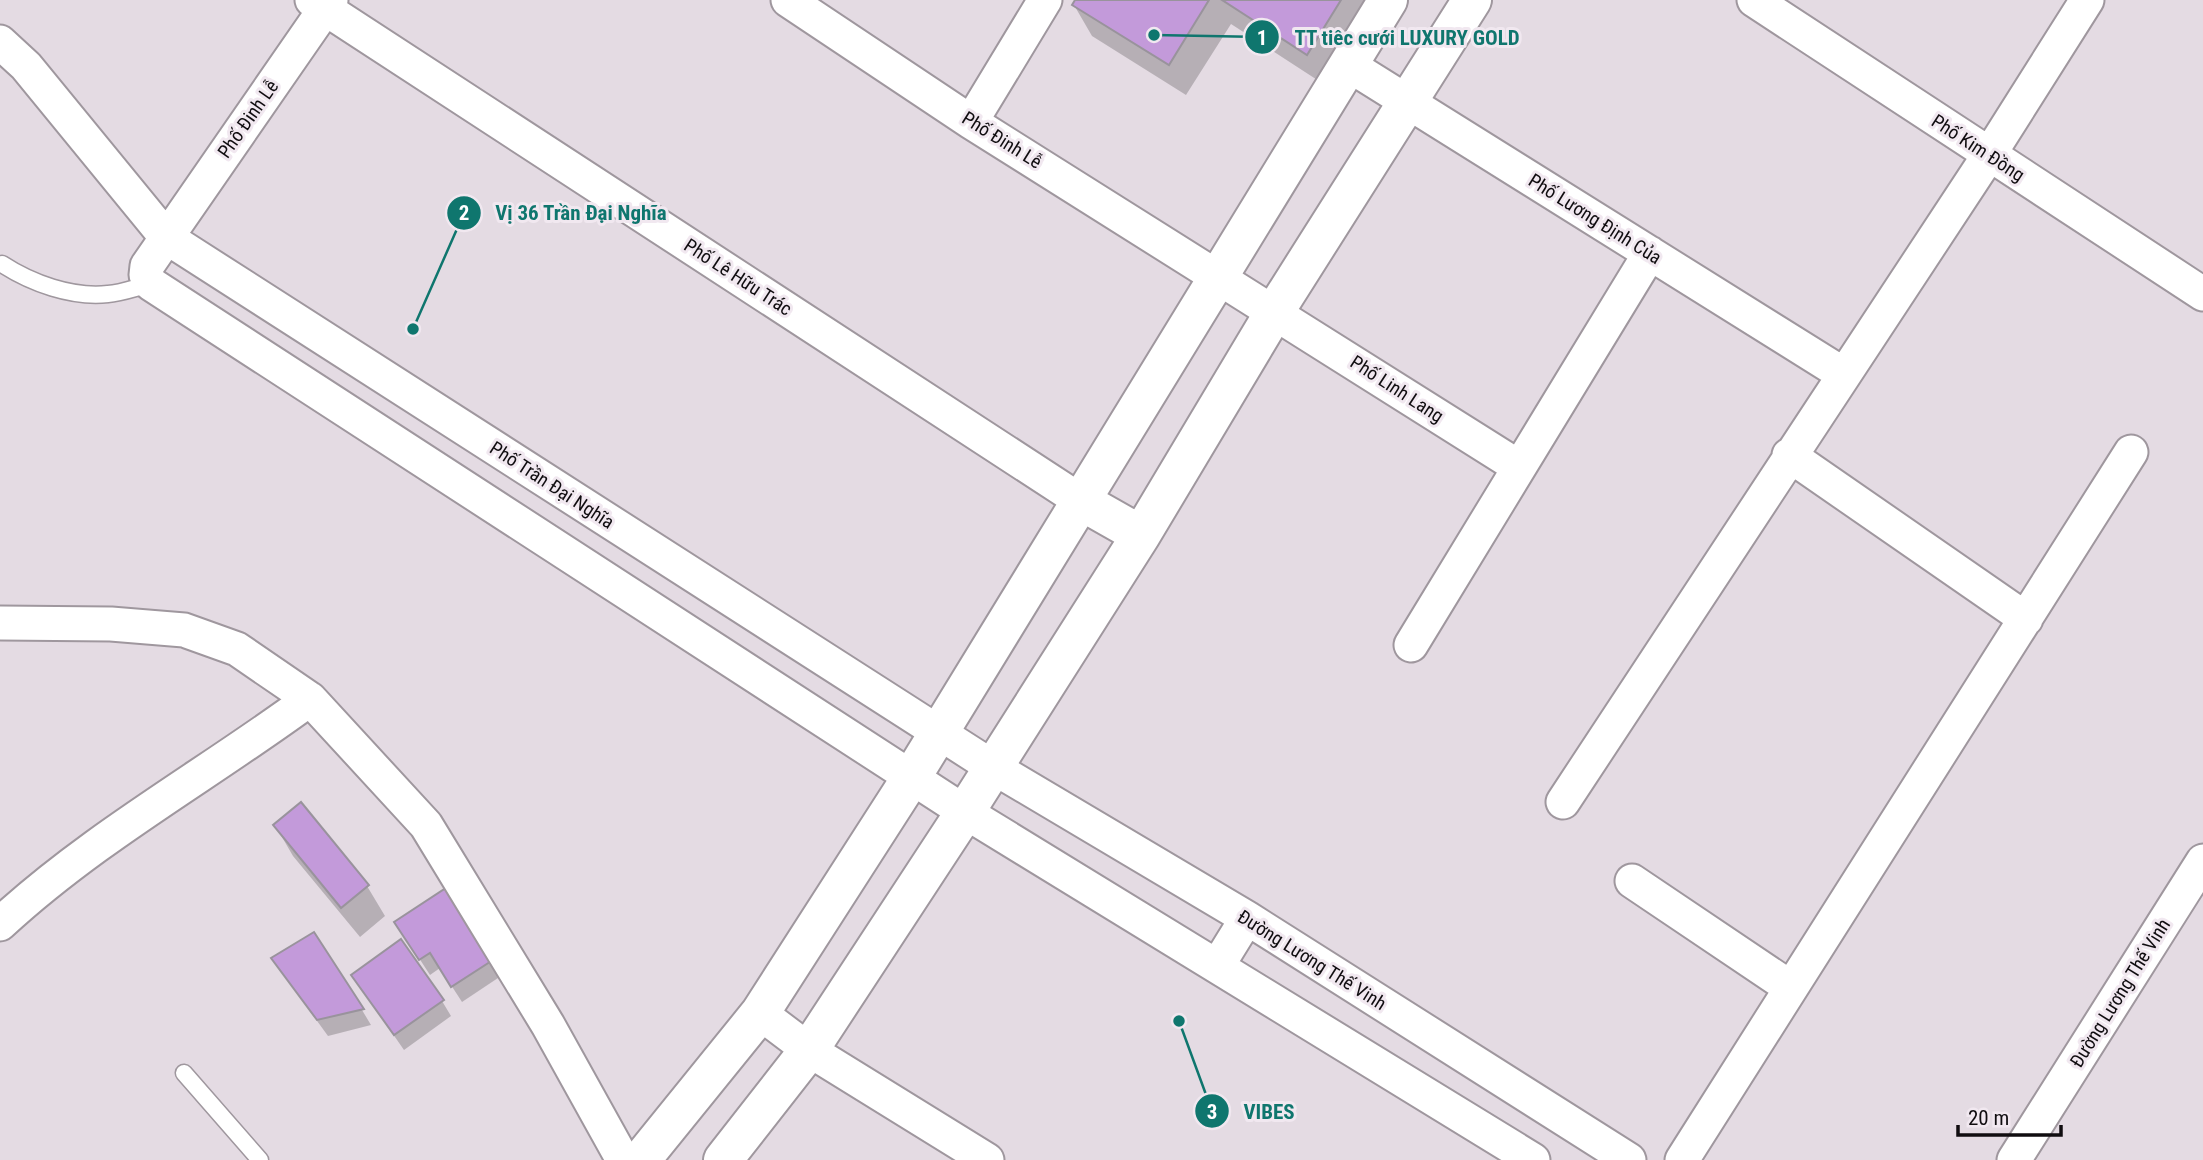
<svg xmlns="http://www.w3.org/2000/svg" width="2203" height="1160" font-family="'Roboto Condensed',sans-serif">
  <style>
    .shadow { fill: #0003 }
    .building { fill: #c39ada; stroke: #99939c; stroke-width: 2 }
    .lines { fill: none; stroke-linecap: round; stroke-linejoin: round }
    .service-casing { stroke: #9f979e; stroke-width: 19 }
    .minor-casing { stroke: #9f979e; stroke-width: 37 }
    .tertiary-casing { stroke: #9f979e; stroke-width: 42 }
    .service { stroke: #fff; stroke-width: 16 }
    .minor { stroke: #fff; stroke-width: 33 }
    .tertiary { stroke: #fff; stroke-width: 38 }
    .labels { text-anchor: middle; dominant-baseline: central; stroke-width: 6; stroke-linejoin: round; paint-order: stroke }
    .street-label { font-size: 19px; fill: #100d10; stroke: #f1e8f0 }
    .leader { fill: none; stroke: #0f766e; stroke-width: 2.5 }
    .callout-dot { fill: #0f766e; stroke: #f1e8f0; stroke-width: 2.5 }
    .mark-label { font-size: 21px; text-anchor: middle; font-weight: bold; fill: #fff }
    .callout-label { font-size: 21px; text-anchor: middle; font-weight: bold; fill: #0f766e; stroke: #f1e8f0; stroke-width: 6; stroke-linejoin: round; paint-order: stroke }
  </style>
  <rect width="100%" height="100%" fill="#e4dbe3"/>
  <!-- shadow -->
  <path class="shadow" d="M1077,0H1377L1325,85L1231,24L1186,95L1092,36L1074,5Z
    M275,825L367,886L385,916L360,937L293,856Z
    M449,889L504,974L462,1002L440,968L430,975L406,938Z
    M314,935L362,1010L371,1025L328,1036L283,974L274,959Z
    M363,991L442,1001L451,1016L404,1050Z"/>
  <!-- building -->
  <path class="building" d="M1075,0H1209L1169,65L1072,5Z
    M1222,0H1341L1307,55Z
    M301,802L369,885L341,908L273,825Z
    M449,886L496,958L451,987L430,953L419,960L394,922Z
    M314,932L364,1009L317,1020L271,958Z
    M401,939L444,1000L394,1035L351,975Z"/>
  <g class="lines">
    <defs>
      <path id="service" d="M2,264C31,283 72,298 108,294C122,293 137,287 151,284
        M184,1073L260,1160"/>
      <path id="minor" d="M312,0L1081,501
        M331,0L147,266L146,275L151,284L965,812L1533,1160
        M788,0L971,122L1519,467
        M1754,0L2203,294
        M0,42L26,66L166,237L991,766L1247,918L1629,1160
        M1347,64L1843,374
        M971,122L1045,0
        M1789,455L2026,619
        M0,623L111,624L184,630L237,649L310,699L426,825L548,1025L623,1160
        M1411,645L1650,253
        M1563,802L1989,155L2087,0
        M1632,881L1791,988
        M0,924C94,837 207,775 310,699
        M1218,965L1247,918
        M760,1013L809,1050L987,1160
        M1682,1160L2131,452
        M2014,1160L2203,861"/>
      <path id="tertiary" d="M1081,501L1141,535
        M641,1160L760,1013L911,778L1388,0
        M723,1160L809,1050L965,812L1141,535L1275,311L1472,0"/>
    </defs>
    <!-- service casing -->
    <use href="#service" class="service-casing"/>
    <!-- minor casing -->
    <use href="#minor" class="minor-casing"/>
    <!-- tertiary casing -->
    <use href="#tertiary" class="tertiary-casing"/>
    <!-- service -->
    <use href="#service" class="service"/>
    <!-- minor -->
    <use href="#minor" class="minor"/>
    <!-- tertiary -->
    <use href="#tertiary" class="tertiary"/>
  </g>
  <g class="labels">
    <!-- street labels -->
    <g class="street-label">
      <text transform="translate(248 119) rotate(-55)">Phố Đinh Lễ</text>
      <text transform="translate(1002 140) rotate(32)">Phố Đinh Lễ</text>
      <text transform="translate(1978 148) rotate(33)">Phố Kim Đồng</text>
      <text transform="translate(1595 219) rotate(32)">Phố Lương Định Của</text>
      <text transform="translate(738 277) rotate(33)">Phố Lê Hữu Trác</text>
      <text transform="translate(1397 389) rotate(33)">Phố Linh Lang</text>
      <text transform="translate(552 485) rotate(33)">Phố Trần Đại Nghĩa</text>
      <text transform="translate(1312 960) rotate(32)">Đường Lương Thế Vinh</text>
      <text transform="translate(2120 993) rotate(-58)">Đường Lương Thế Vinh</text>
    </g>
  </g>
  <!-- callouts -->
  <path class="leader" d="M1154 35L1262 37M413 329L464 213M1179 1021L1212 1111"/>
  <g class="callout-dot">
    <circle cx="1154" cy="35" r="7"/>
    <circle cx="413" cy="329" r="7"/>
    <circle cx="1179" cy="1021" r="7"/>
    <circle cx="1262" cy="37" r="18"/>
    <circle cx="464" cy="213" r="18"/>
    <circle cx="1212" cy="1111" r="18"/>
  </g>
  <g class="mark-label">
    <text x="1262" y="45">1</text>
    <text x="464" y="220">2</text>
    <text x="1212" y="1119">3</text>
  </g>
  <g class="callout-label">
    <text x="1407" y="45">TT tiêc cưới LUXURY GOLD</text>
    <text x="581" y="220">Vị 36 Trần Đại Nghĩa</text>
    <text x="1269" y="1119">VIBES</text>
  </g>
  <!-- scale -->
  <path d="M1958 1125v10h103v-10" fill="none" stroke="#100d10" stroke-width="3.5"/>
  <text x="1968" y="1125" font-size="21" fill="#100d10" stroke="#f1e8f0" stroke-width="5" paint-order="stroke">20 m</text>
</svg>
